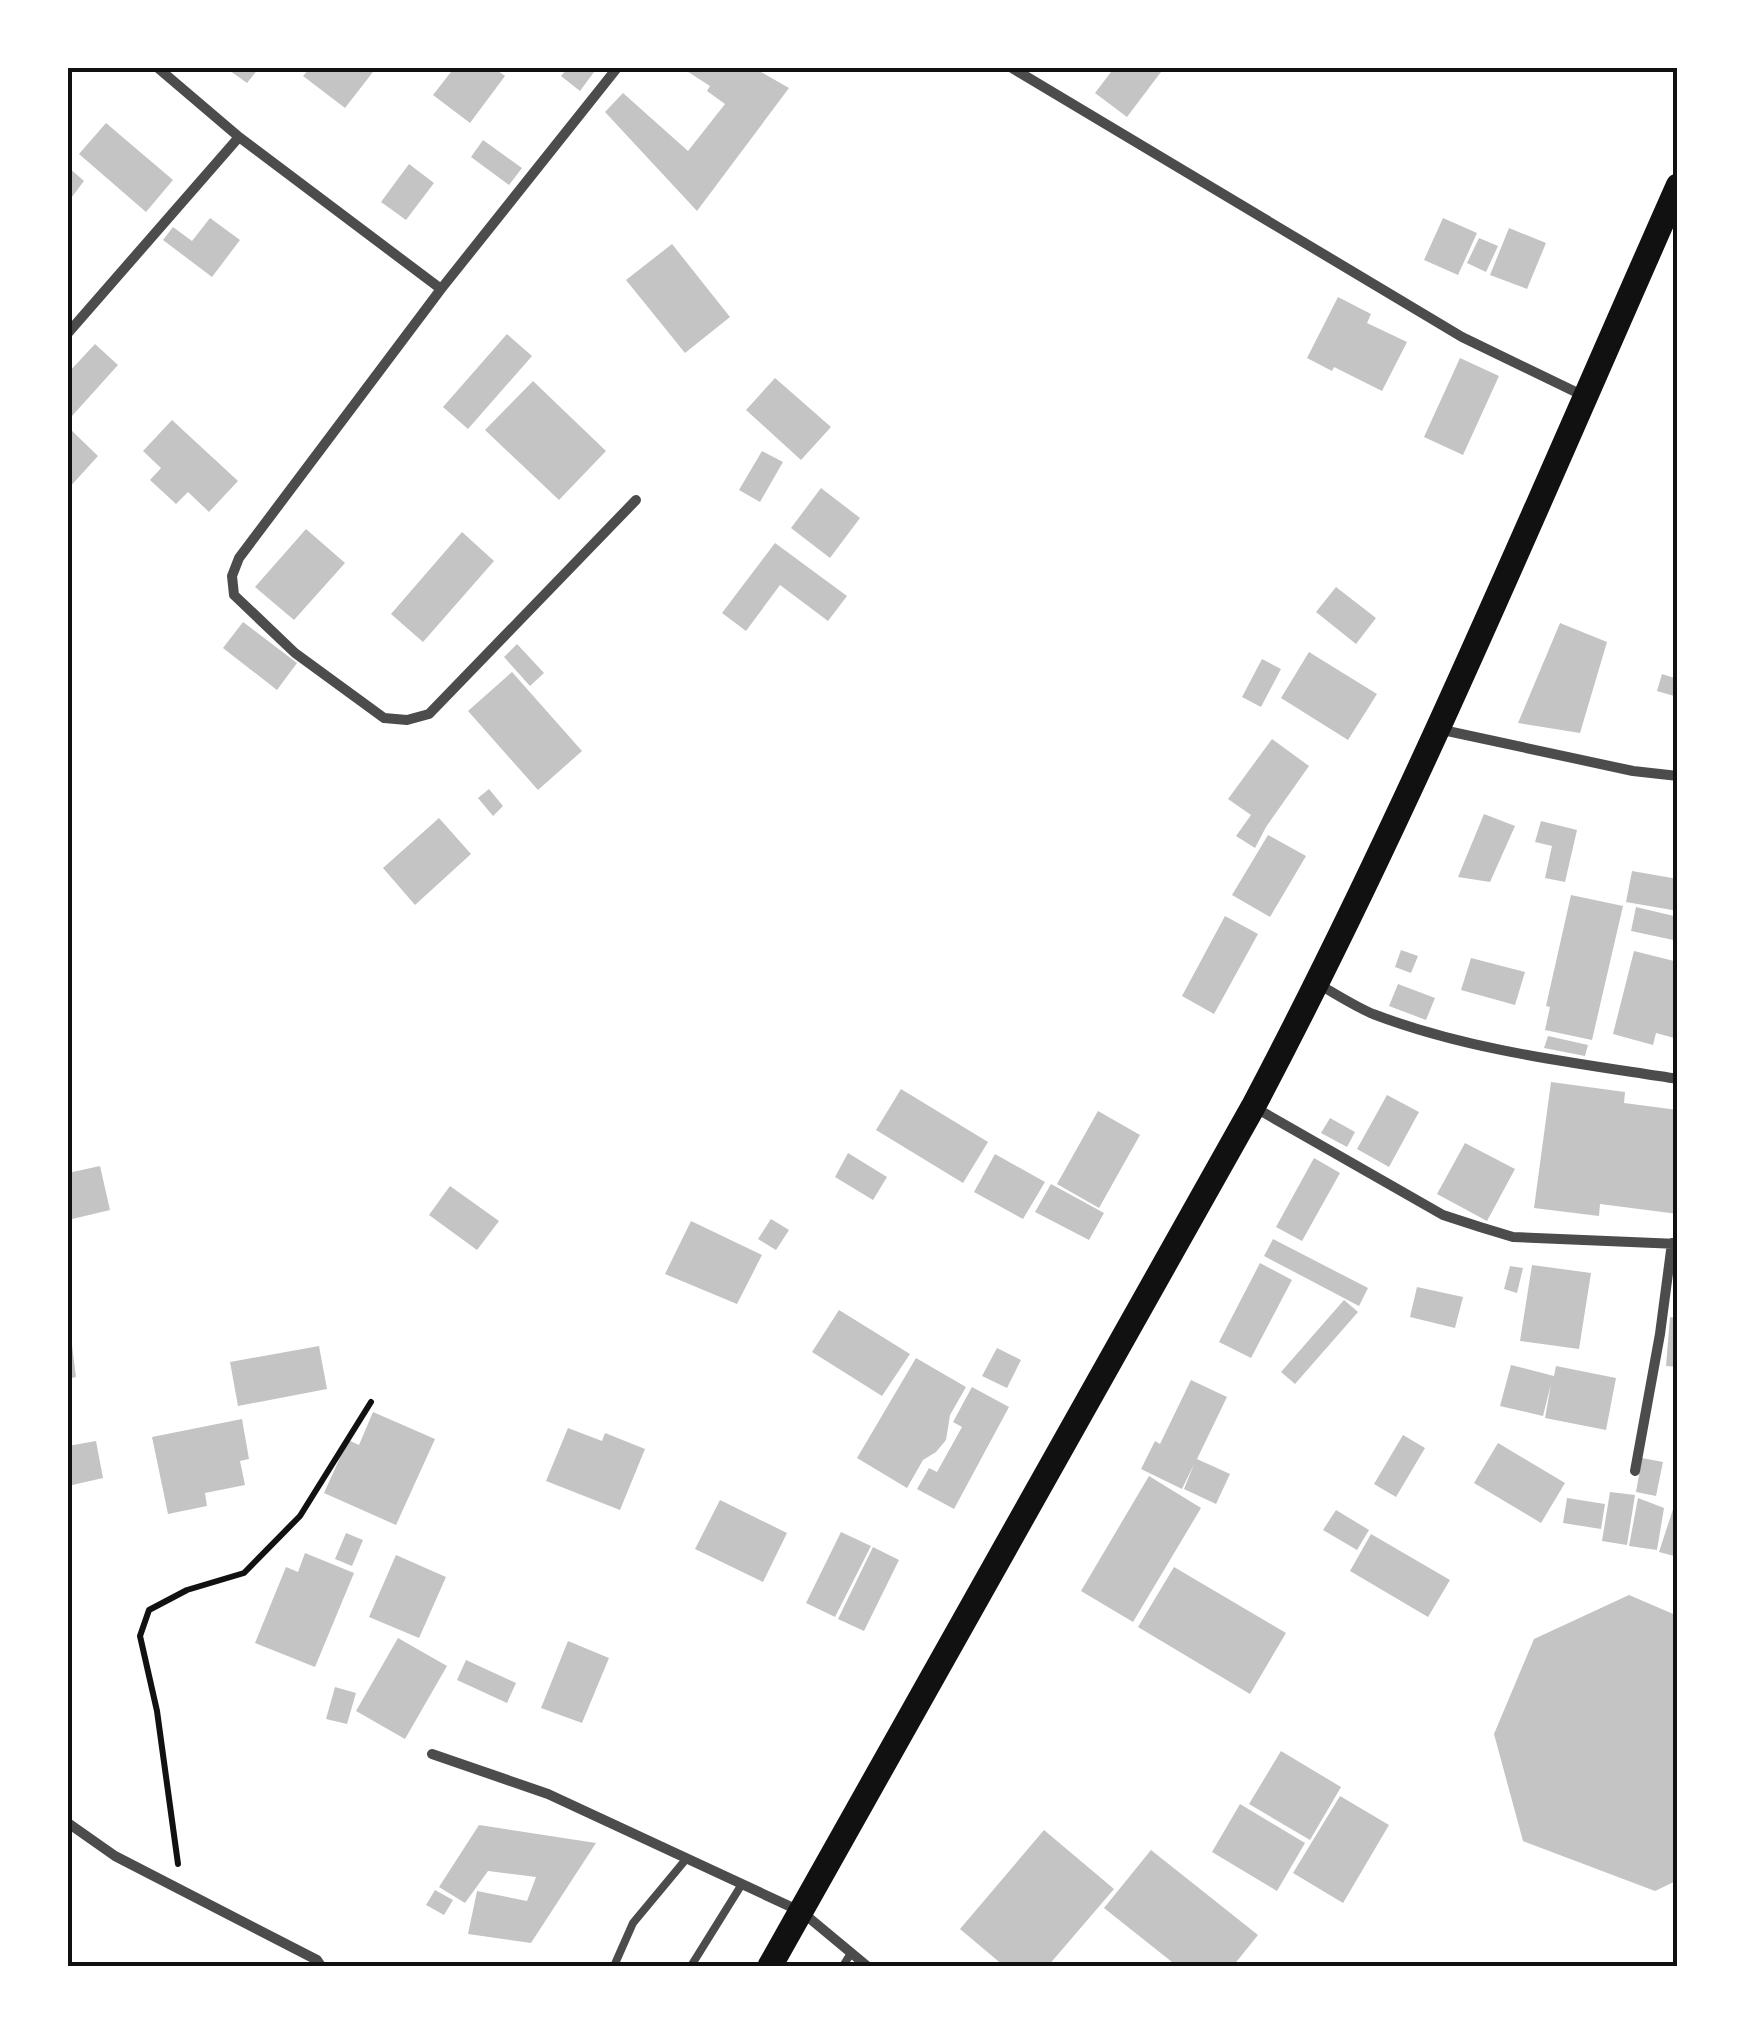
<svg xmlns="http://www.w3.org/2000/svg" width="1745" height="2034" font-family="'Titillium Web',sans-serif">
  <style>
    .building { fill: #c4c4c4 }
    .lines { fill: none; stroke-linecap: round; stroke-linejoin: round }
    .path { stroke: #111; stroke-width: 6 }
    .service { stroke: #4c4c4c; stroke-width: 8 }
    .minor { stroke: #4c4c4c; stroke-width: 10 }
    .primary { stroke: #111; stroke-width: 25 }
    .neatline { fill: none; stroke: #111; stroke-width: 4 }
  </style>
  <rect width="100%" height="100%" fill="#fff"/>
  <!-- building -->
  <path class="building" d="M226,68H259L247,83Z
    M310,68H376L345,108L303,76Z
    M454,68H494L505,76L470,123L433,95Z
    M568,68H588L594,72L580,91L561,76Z
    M682,68H754L789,88L697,211L605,112L623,93L688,151L725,104L707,91L710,86Z
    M1114,68H1164L1127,117L1095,93Z
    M106,123L173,180L146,212L79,154Z
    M483,140L522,168L509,185L471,157Z
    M409,164L434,183L406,220L381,202Z
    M68,167L84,181L68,202Z
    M210,218L240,240L212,277L163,240L173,227L192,241Z
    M1443,218L1477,233L1458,275L1424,260Z
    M1509,228L1546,243L1527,289L1490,275Z
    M1479,238L1498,246L1486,272L1467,263Z
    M672,244L730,317L685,353L626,280Z
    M1338,297L1371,314L1367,323L1407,342L1382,391L1334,367L1332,371L1307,358Z
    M507,334L532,356L468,429L443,407Z
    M95,344L118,365L72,416L68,412V373Z
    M1460,358L1499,376L1463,455L1424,437Z
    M775,378L831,427L801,460L746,410Z
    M533,381L606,451L559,500L485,430Z
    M172,420L238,481L209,512L188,492L176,504L150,480L161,468L143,451Z
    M68,427L98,456L68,489Z
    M762,451L783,462L760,502L739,490Z
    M821,488L860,518L830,558L791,528Z
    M306,529L345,563L294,620L255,587Z
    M462,532L494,561L423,642L391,614Z
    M775,543L847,596L828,621L780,585L746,631L722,613Z
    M1336,587L1376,618L1356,644L1316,612Z
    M243,622L297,663L277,690L223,648Z
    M1560,623L1607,642L1580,733L1518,723Z
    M517,644L544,673L530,686L504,657Z
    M1309,652L1377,694L1348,740L1281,698Z
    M1262,659L1281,669L1261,707L1242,697Z
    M512,672L582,751L538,790L468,711Z
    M1662,674L1678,679L1674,696L1657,691Z
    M1272,739L1309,766L1266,827L1255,848L1236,836L1251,815L1228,799Z
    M489,789L503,806L493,816L478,798Z
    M1484,814L1515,826L1490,882L1458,877Z
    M439,818L471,854L415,905L383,868Z
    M1541,821L1577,830L1565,882L1545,878L1552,846L1535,842Z
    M1268,835L1306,856L1270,917L1232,895Z
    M1632,871L1678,879V911L1626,902Z
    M1571,895L1623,906L1592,1040L1545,1030L1550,1007L1546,1006Z
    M1636,907L1678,917V941L1631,931Z
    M1225,916L1258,934L1214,1014L1182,996Z
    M1401,950L1418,956L1411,973L1395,967Z
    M1634,951L1678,962V1039L1656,1033L1653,1045L1613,1034Z
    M1471,958L1525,972L1515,1005L1461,990Z
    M1398,984L1435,998L1426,1020L1389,1006Z
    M1548,1036L1588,1045L1585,1056L1544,1048Z
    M1551,1082L1625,1092L1624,1103L1678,1110V1214L1600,1204L1599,1216L1534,1208Z
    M901,1089L988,1142L963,1183L876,1130Z
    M1387,1095L1419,1112L1389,1167L1357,1149Z
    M1098,1111L1140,1135L1099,1208L1057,1184Z
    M1330,1118L1355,1132L1347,1147L1321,1133Z
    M1465,1143L1515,1169L1487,1221L1437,1194Z
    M848,1153L887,1177L873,1200L835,1177Z
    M995,1154L1045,1182L1023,1219L974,1192Z
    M1314,1158L1340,1173L1302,1241L1276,1227Z
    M100,1166L110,1210L68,1220V1173Z
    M1051,1184L1104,1213L1089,1240L1035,1212Z
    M450,1186L499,1221L477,1250L429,1215Z
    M771,1219L789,1230L776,1250L758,1239Z
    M691,1221L762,1255L737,1304L665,1274Z
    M1273,1239L1368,1288L1359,1306L1264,1256Z
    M1260,1263L1292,1280L1251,1358L1219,1342Z
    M1532,1265L1591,1273L1579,1349L1520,1341Z
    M1510,1266L1523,1268L1517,1293L1504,1289Z
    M1417,1287L1463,1297L1455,1328L1410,1317Z
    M1344,1300L1358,1312L1295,1384L1281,1372Z
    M839,1310L910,1354L882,1396L812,1352Z
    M1670,1317L1678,1318V1367L1666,1366Z
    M68,1337H71L76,1377L68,1379Z
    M319,1346L327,1389L238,1406L230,1362Z
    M997,1348L1021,1360L1007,1388L982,1376Z
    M916,1358L966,1387L950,1415L946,1440L936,1452L923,1460L907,1488L857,1458Z
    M1511,1365L1554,1376L1556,1366L1616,1378L1606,1430L1545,1418L1551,1384L1543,1416L1500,1406Z
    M1191,1380L1227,1397L1197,1459L1230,1474L1216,1504L1184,1489L1194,1464L1182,1489L1141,1469L1155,1441L1160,1444Z
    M972,1387L1009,1407L954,1509L917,1489L929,1468L937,1472L962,1427L953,1422Z
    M373,1412L435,1439L396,1525L324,1493L348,1440L359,1445Z
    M242,1419L249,1459L240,1461L245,1485L205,1493L207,1506L168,1514L152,1437Z
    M568,1428L602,1441L605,1433L645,1449L620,1510L546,1481Z
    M1403,1435L1425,1448L1396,1497L1374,1484Z
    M96,1441L103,1478L68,1486V1446Z
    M1498,1443L1565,1483L1541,1523L1474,1483Z
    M1642,1458L1663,1462L1656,1496L1636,1492Z
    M1149,1476L1201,1508L1133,1622L1081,1591Z
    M1610,1492L1635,1495L1627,1545L1602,1541Z
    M1678,1494V1557L1659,1552Z
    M1567,1498L1605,1504L1601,1529L1563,1523Z
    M1638,1498L1664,1508L1657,1550L1629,1546Z
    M720,1500L787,1533L763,1582L695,1549Z
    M1336,1510L1369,1530L1357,1550L1323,1530Z
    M841,1532L871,1546L835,1617L806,1603Z
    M346,1533L363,1540L352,1566L335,1559Z
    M1371,1534L1450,1580L1428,1617L1350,1571Z
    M873,1547L899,1560L864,1631L838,1619Z
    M305,1553L354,1573L315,1667L255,1643L286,1567L298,1572Z
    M396,1555L446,1577L419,1638L369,1617Z
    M1174,1567L1286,1633L1250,1694L1138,1627Z
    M1629,1595L1678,1616V1880L1655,1891L1523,1841L1494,1734L1534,1639Z
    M398,1638L447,1666L405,1739L356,1711Z
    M568,1641L609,1658L582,1723L541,1708Z
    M466,1660L516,1683L507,1703L457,1680Z
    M335,1687L356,1693L347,1724L326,1719Z
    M1281,1751L1341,1787L1310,1840L1249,1804Z
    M1340,1796L1389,1825L1343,1903L1293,1873Z
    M1240,1804L1305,1843L1277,1891L1212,1852Z
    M479,1825L596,1843L531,1943L468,1934L477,1891L527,1901L536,1877L488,1871L465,1903L439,1887Z
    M1044,1830L1114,1889L1048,1966H1004L960,1929Z
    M1151,1850L1258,1935L1233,1966H1177L1104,1908Z
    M435,1890L453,1900L444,1915L426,1905Z"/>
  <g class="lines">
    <!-- path -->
    <path class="path" d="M178,1864L157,1711L140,1636L149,1610L187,1590L244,1573L300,1516L371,1402"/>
    <!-- service -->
    <path class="service" d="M614,1966L633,1923L687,1858
      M691,1966L742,1884
      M843,1966L851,1953"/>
    <!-- minor -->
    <path class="minor" d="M158,68L239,137L441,289
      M617,68L441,289L239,558L232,576L234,595L295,653L384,718L407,720L429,714L636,500
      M1012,68L1462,337L1584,396
      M68,333L239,137
      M1438,729L1633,771L1678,776
      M1318,984C1336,994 1354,1006 1373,1014C1470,1051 1576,1063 1678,1079
      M1254,1107L1443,1215L1480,1227L1513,1237L1678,1244
      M1635,1471L1660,1334L1672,1243
      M432,1754L548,1794L802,1912L867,1966
      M68,1823L115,1856L317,1960L321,1966"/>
    <!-- primary -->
    <path class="primary" d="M770,1966L1253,1107C1411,808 1541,495 1678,186"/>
  </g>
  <!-- border -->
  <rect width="1745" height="2034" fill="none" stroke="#ffffff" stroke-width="140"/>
  <rect x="70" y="70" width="1605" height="1894" class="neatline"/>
</svg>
